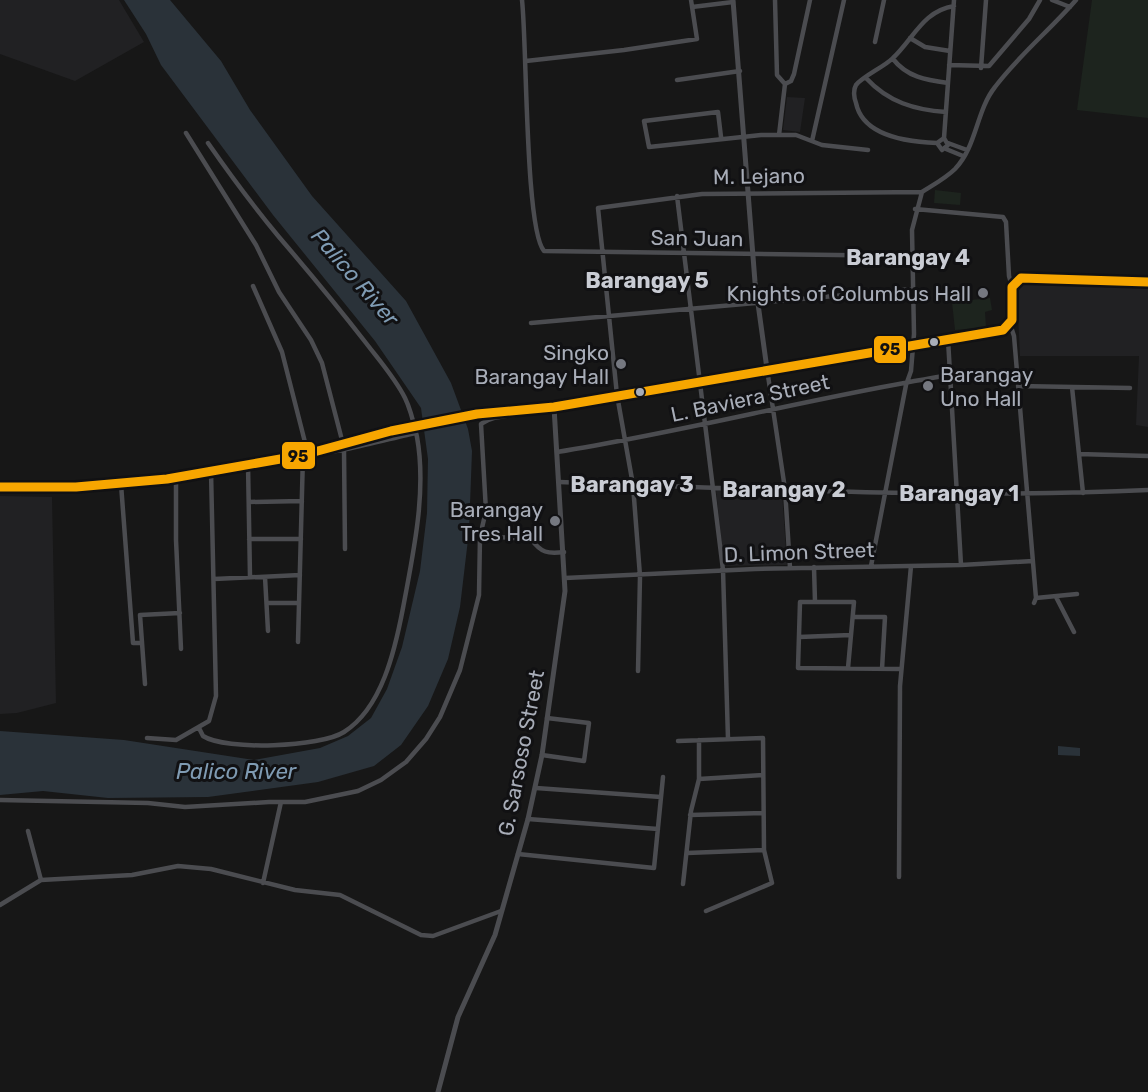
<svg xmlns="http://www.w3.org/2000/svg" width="1148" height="1092" font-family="Rubik,sans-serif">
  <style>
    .built { fill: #212123 }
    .green { fill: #1d241e }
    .water { fill: #2a3239 }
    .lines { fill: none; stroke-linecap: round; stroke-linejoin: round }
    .minor { stroke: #4b4c50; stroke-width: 4.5 }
    .tertiary { stroke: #4b4c50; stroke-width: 5 }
    .primary { stroke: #4d4f52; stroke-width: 7 }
    .primary-bridge { stroke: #4d4f52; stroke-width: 7 }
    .bus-1-casing { stroke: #111113; stroke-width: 14 }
    .bus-1 { stroke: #f7a600; stroke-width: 9 }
    .poi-dot { fill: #757880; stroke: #111113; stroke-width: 2 }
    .bus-dot { fill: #a8adb8; stroke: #111113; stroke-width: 2 }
    .labels { text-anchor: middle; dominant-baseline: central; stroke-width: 6; stroke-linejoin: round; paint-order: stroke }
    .street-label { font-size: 21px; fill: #a8adb8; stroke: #111113 }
    .poi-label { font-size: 21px; fill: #a8adb8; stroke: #111113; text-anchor: end }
    .neighbourhood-label { font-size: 22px; font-weight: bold; fill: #c9ccd4; stroke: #111113 }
    .water-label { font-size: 22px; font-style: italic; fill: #7f9bb3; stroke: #111113 }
    .line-badge { stroke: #111113; stroke-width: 2 }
    .pale-badge-label { font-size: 16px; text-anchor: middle; font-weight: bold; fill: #111 }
  </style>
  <rect width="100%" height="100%" fill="#171717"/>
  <!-- built -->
  <path class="built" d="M0,0H119L144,42L75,81L0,54Z
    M787,97L805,98L800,132L783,130Z
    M1029,281L1148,287V427L1136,425L1139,356H1020L1017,294L1022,284Z
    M716,490L782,492L787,565L724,566Z
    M0,496L52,497L56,703L17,713L0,714Z"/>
  <!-- green -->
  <path class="green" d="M1092,0H1148V118L1077,110Z
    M935,190L961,193L960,205L934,203Z
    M990,298L992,310L985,312L986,327L955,330L952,302Z"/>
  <!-- water -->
  <path class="water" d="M124,0H170L221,61L250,110L312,196L406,301L451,383L468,429L472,451L469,531L460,607L448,659L428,706L401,745L374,766L318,782L208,797L108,798L43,791L0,795V731L124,740L254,760L320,748L348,736L371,718L387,689L402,647L420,571L427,513L428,459L421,408L375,341L273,215L161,65L146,34Z
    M1058,746L1080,748V756L1058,755Z"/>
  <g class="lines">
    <!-- minor -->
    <path class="minor" d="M522,0C527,43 525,229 544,251L910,256
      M775,0L777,75L785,84L779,135
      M1052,0L1070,7
      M692,7L733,2
      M910,38L925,47L950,51
      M875,42L884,0
      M893,59C907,77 926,80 948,83
      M526,61L624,50L697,39L691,0
      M949,65L989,66L1029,19L1040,0
      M981,68L986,0
      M866,78C888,102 915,110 946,112
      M677,80L740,71
      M785,84L791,81L794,74L810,0
      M186,133L256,245L279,292L311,340L322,363L343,444
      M721,137L718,112L644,121L649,147L761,135H796L822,145L868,150
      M944,138L937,143L942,150L948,145L944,138L954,0
      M812,141L844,0
      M937,143C909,142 863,137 856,103C854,98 853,90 856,85C863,76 884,67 893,58C914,38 923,11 954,6
      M948,143L967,150
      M946,149L963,156
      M922,192C933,185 946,178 955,169C977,146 976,111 995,87C1019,55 1050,30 1076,0
      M677,196L723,570L728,739
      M915,209L1003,217L1006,222L1009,276L1012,287
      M253,286L282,352L308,454
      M531,323L912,289
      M1010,324L1014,336L1036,598L1034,603
      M948,339L961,565
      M767,369L785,489L790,568
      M1018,386L1130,388
      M1072,387L1083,493
      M344,450L345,549
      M319,452C329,456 399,436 416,433
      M557,452C689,431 818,396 950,375
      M1079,454L1148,456
      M248,464L250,577
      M176,477V540L181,649
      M559,482C755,489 952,499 1148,490
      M121,484L133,643H142
      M249,502L302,501
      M480,536L486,511L481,424C494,414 513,417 528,412
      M249,539H301
      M871,566L906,385L911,371L914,334L912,230L922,192
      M814,567L815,602
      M265,577L268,631
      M565,578L755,569L961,565L1033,561
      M214,579L300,575
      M1056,597L1074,632
      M1036,598L1077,594
      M267,603H298
      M853,617H885L882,669
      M799,637L851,635
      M298,642L303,455
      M848,668L854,602H800L798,668L901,669
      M638,671L640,576L633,485L617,395L598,208L702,194L922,192
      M145,684L140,615L180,613
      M199,728L203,736C226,751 321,747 344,732C382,708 395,650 403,608C413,554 427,492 417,437C414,424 411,410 405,398C395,378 379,360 366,343C338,307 309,272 279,237C254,207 231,176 208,143
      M147,738L176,740L209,721L216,696L211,471
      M678,741L763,738L764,850L772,883L706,911
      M542,755L584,761L589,723L547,718
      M699,779L763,775
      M536,788L661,797
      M0,800L148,803L185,807L269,802H305L358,791L381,780L406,762L426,739L440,717L460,670L479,595L480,536L531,539C541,553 548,554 564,552
      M690,815L763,813
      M528,819L658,829
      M687,853L764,850
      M518,854L654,868L663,777
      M899,877L900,686L911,566
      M41,880L132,875L178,866L211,869L295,890L340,895L421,935L433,936L501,911
      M263,883L281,802
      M683,884L691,811L699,779V740
      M0,905L41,880L28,831"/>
    <!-- tertiary -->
    <path class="tertiary" d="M733,0L755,282L767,369
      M438,1092L458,1017L495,935L528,819L542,755L565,591L554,407"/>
    <!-- primary -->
    <path class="primary" d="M477,414L554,407L1003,330L1012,320V287L1021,278L1148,282
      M0,487H76L167,479L303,455L364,437"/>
    <!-- primary-bridge -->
    <path class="primary-bridge" d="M364,437L477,414"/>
    <defs>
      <path id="bus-1" d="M0,487H76L167,479L303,455L391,431L477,414L554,407L1003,330L1012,320V287L1021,278L1148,282"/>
    </defs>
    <!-- bus-1 casing -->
    <use href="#bus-1" class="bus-1-casing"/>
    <!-- bus-1 -->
    <use href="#bus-1" class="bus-1"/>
  </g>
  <!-- markers -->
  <g class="poi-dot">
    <circle cx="983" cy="293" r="6"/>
    <circle cx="621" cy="364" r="6"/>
    <circle cx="928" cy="386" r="6"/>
    <circle cx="555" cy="521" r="6"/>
  </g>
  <g class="bus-dot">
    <circle cx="934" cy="342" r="5"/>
    <circle cx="640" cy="392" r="5"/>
  </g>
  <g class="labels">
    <!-- street labels -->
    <g class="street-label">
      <text transform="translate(759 176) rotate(-1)">M. Lejano</text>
      <text transform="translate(697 238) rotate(1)">San Juan</text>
      <text transform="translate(750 398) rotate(-12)">L. Baviera Street</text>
      <text transform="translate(799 552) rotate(-2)">D. Limon Street</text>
      <text transform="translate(521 753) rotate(-79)">G. Sarsoso Street</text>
    </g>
    <!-- poi labels -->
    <g class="poi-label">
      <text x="971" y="293">Knights of Columbus Hall</text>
      <text x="609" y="352">Singko<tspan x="609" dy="24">Barangay Hall</tspan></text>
      <text x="940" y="374" text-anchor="start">Barangay<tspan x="940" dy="24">Uno Hall</tspan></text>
      <text x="543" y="509">Barangay<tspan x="543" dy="24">Tres Hall</tspan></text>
    </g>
    <!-- neighbourhood labels -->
    <g class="neighbourhood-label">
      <text x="908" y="257">Barangay 4</text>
      <text x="647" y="280">Barangay 5</text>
      <text x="632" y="484">Barangay 3</text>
      <text x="784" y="489">Barangay 2</text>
      <text x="959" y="493">Barangay 1</text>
    </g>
    <!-- water labels -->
    <g class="water-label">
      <text transform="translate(355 277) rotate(49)">Palico River</text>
      <text x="236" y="771">Palico River</text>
    </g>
  </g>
  <g class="line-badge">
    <rect x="873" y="335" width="34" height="29" rx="6" fill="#f7a600"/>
    <rect x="281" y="441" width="35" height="29" rx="6" fill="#f7a600"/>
  </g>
  <g class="pale-badge-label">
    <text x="890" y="355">95</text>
    <text x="298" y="462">95</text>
  </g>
</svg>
